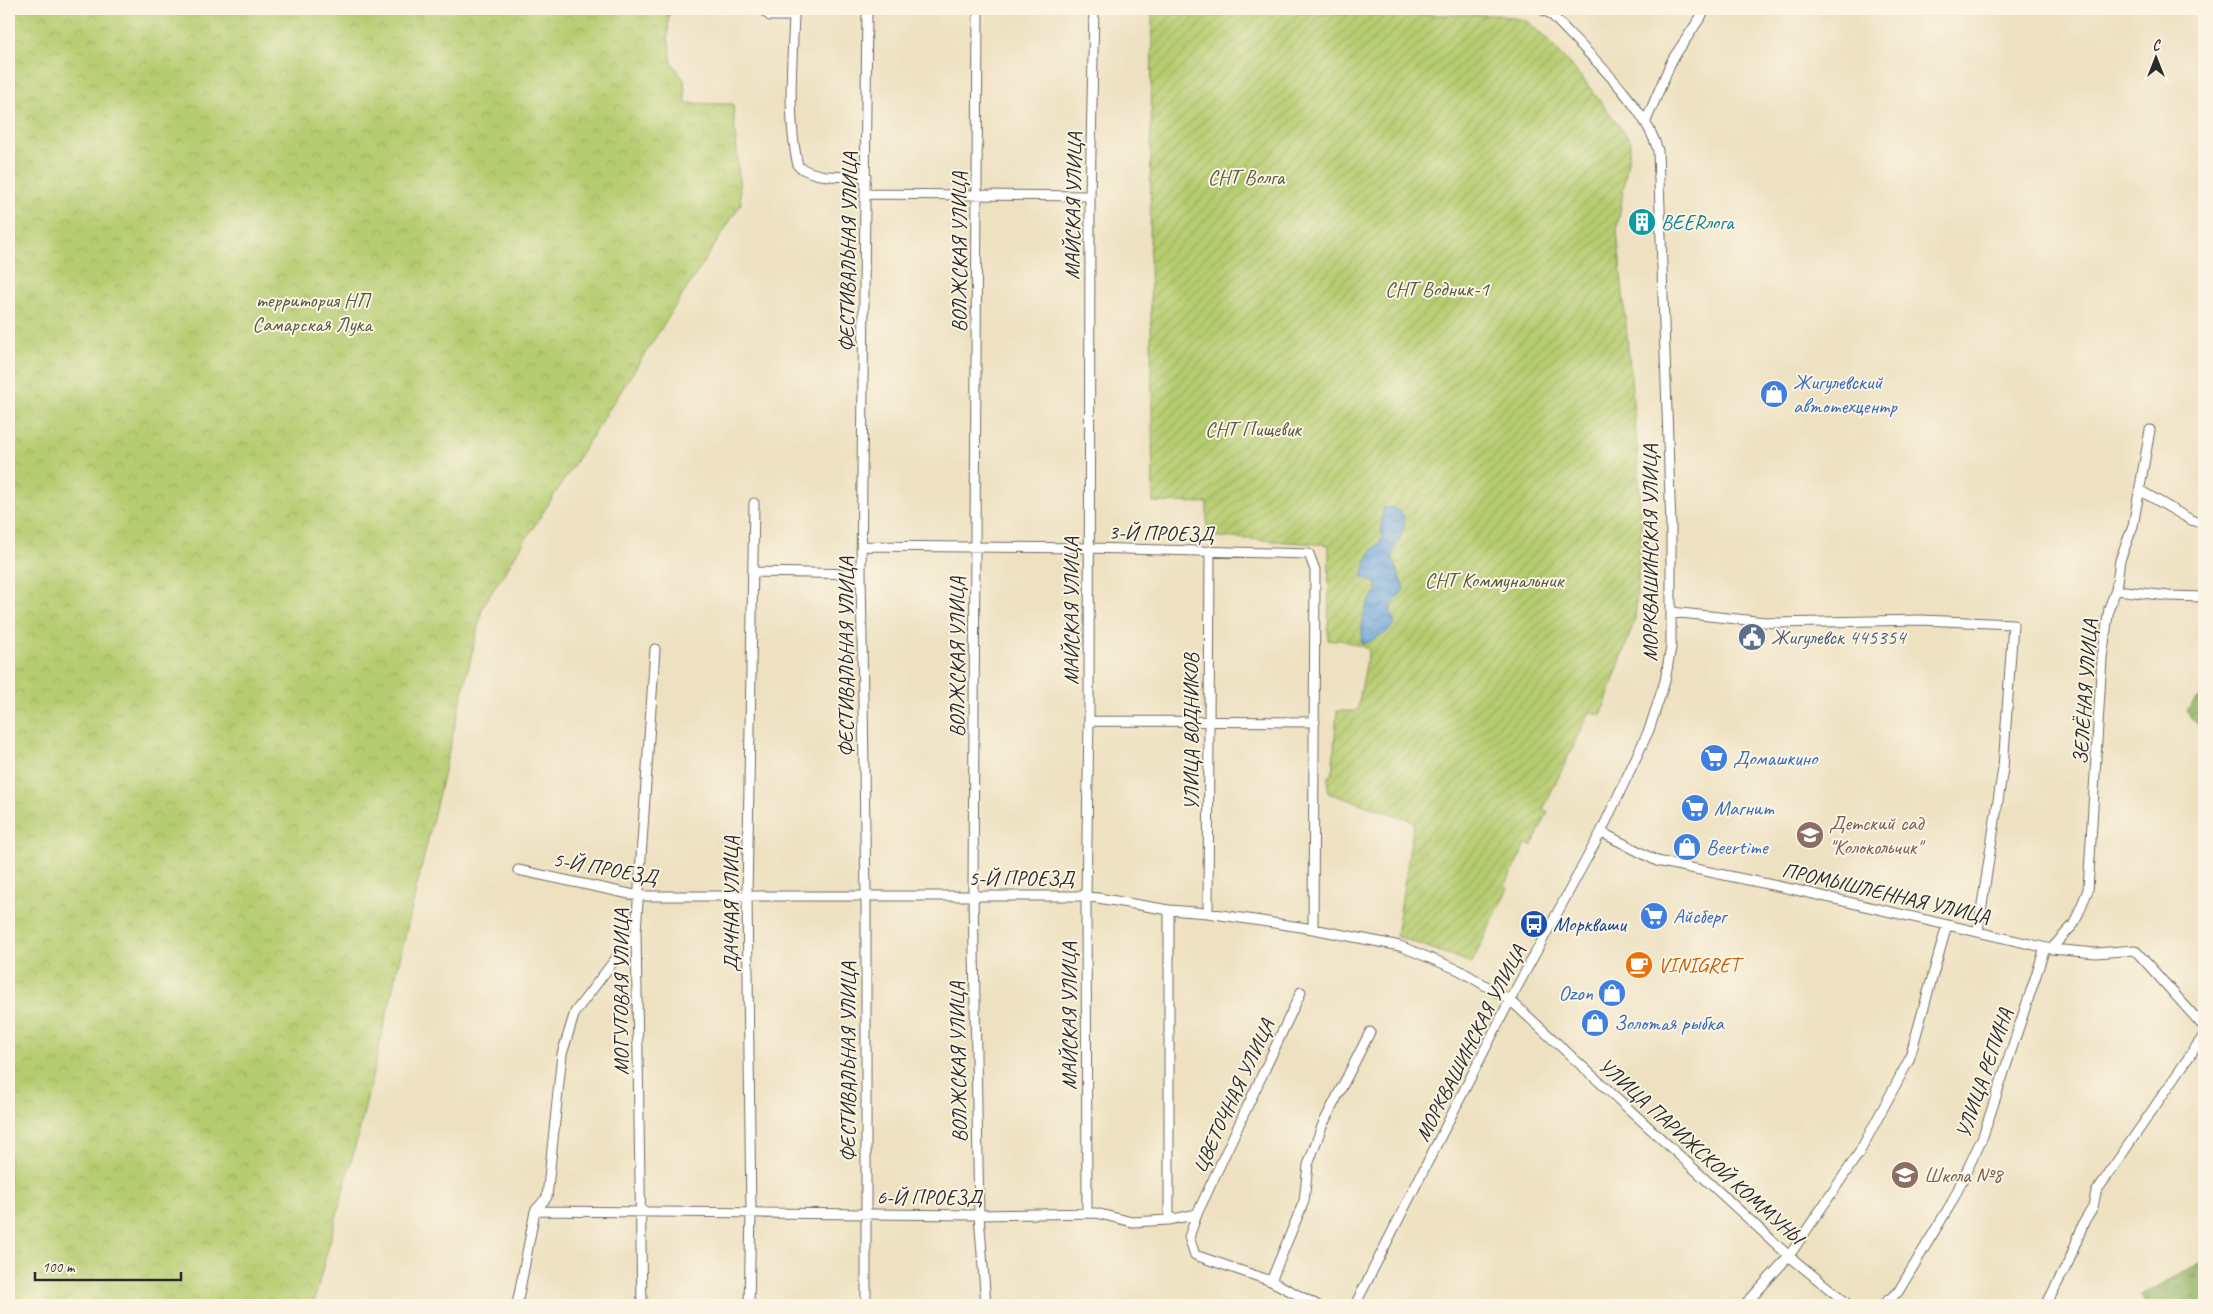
<svg xmlns="http://www.w3.org/2000/svg" width="2213" height="1314" font-family="Caveat,sans-serif">
  <style>
    .forest { fill: url(#forest-crowns); stroke: #5e6e46 }
    .park { fill: url(#park-crowns); stroke: #707c4e }
    .garden { fill: url(#garden-furrows); stroke: #707c4e }
    .water { fill: url(#water-waves); stroke: #4c6884 }
    .lines { fill: none; stroke-linecap: round; stroke-linejoin: round }
    .minor-casing { stroke: #6f6b60; stroke-width: 11 }
    .minor { stroke: #fff; stroke-width: 9 }
    .labels { text-anchor: middle; dominant-baseline: central; stroke-width: 4; stroke-linejoin: round; paint-order: stroke }
    .park-label { font-size: 21px; fill: #555b40; stroke: #fcf5e5 }
    .street-label { font-size: 21px; fill: #2b2b2b; stroke: #fcf5e5 }
    .culture-label { font-size: 21px; fill: #0d838f; stroke: #fcf5e5; text-anchor: start }
    .shop-label { font-size: 21px; fill: #366cbe; stroke: #fcf5e5; text-anchor: start }
    .service-label { font-size: 21px; fill: #4e5e75; stroke: #fcf5e5; text-anchor: start }
    .education-label { font-size: 21px; fill: #785e54; stroke: #fcf5e5; text-anchor: start }
    .transit-label { font-size: 21px; fill: #164399; stroke: #fcf5e5; text-anchor: start }
    .food-label { font-size: 21px; fill: #c56008; stroke: #fcf5e5; text-anchor: start }
  </style>
  <defs>
    <pattern id="forest-crowns" width="20" height="18" patternUnits="userSpaceOnUse" patternTransform="scale(1.25)"><rect width="20" height="18" fill="#90b062"/><path d="M2 6a3 3 0 1 1 6 0M12 15a3 3 0 1 1 6 0" fill="none" stroke="#768f51"/></pattern>
    <pattern id="park-crowns" width="20" height="18" patternUnits="userSpaceOnUse" patternTransform="scale(1.25)"><rect width="20" height="18" fill="#b6cc70"/><path d="M2 6a3 3 0 1 1 6 0M12 15a3 3 0 1 1 6 0" fill="none" stroke="#9daf61"/></pattern>
    <pattern id="garden-furrows" width="10" height="10" patternUnits="userSpaceOnUse" patternTransform="scale(1.25)"><rect width="10" height="10" fill="#b6cc70"/><path d="M-1 1l2-2M0 10L10 0M9 11l2-2" fill="none" stroke="#9daf61"/></pattern>
    <pattern id="water-waves" width="16" height="10" patternUnits="userSpaceOnUse" patternTransform="scale(1.25)"><rect width="16" height="10" fill="#6ea5dc"/><path d="M0 5q4-4 8 0t8 0" fill="none" stroke="#5b87b3"/></pattern>
  </defs>
  <rect width="100%" height="100%" fill="#fcf5e5"/>
  <filter id="ink" filterUnits="userSpaceOnUse"><feTurbulence type="fractalNoise" baseFrequency=".02" numOctaves="2"/><feDisplacementMap in="SourceGraphic" scale="10" xChannelSelector="R" yChannelSelector="G"/><feConvolveMatrix kernelMatrix="1 2 1 2 8 2 1 2 1" color-interpolation-filters="sRGB"/></filter>
  <filter id="wash" filterUnits="userSpaceOnUse"><feTurbulence type="fractalNoise" baseFrequency=".0096" numOctaves="4" result="noise"/><feDisplacementMap in="SourceGraphic" scale="20" xChannelSelector="R" yChannelSelector="G"/><feGaussianBlur stdDeviation="1.12" result="paint"/><feColorMatrix in="noise" values="0 0 0 0 0 0 0 0 0 0 0 0 0 0 0 0 0 1.4 0 .05"/><feComposite in="paint" operator="in"/></filter>
  <g filter="url(#wash)">
    <rect width="100%" height="100%" fill="#eee1c1"/>
    <!-- forest -->
    <path class="forest" d="M2196,699H2204V728L2196,723L2186,710Z
      M2204,1261V1305H2146L2141,1295Z"/>
    <!-- park -->
    <path class="park" d="M9,9H669L668,37L672,62L684,80L686,103L733,104L741,204L483,606L360,1128L313,1305H9Z"/>
    <!-- garden -->
    <path class="garden" d="M1152,9H1302L1306,14L1497,15L1525,20L1544,36L1583,79L1631,141L1617,230L1636,432L1642,531L1635,619L1601,716L1590,712L1543,809L1548,812L1532,846L1526,844L1505,886L1508,888L1472,963L1396,936L1414,821L1328,793V776L1332,775L1337,711H1357L1369,649L1342,640H1328L1329,545L1207,536V503L1153,502L1150,251Z"/>
    <!-- water -->
    <path class="water" d="M1384,507L1394,508L1404,515V528L1392,556L1404,589L1391,607L1390,614L1394,619V625L1386,633L1362,645C1361,628 1362,604 1377,592V584L1363,577C1364,560 1369,552 1381,541C1383,530 1380,516 1384,507Z"/>
  </g>
  <g filter="url(#ink)">
    <g class="lines">
      <defs>
        <path id="minor" d="M761,9L770,16H794C792,65 787,118 798,166C818,180 843,176 866,176
          M978,9L973,895L979,1215L986,1305
          M1646,121L1672,60L1706,9
          M866,194L1090,196
          M2141,491L2191,520L2204,524
          M862,546L1089,548L1309,554L1315,570L1313,929
          M752,572L861,574
          M2116,590L2169,596L2204,597
          M1671,612L1775,623L1921,620L2013,624L2003,768L1978,931
          M1089,721L1315,722
          M1601,832L1657,861L1796,890L2051,949L2096,953L2135,950L2204,1027
          M518,870L639,896H1086L1169,910L1208,913L1313,929L1400,946L1459,970L1510,1000L1789,1256L1849,1305
          M1208,913L1210,551
          M2051,949L2074,924L2088,890L2102,658L2109,608L2116,590L2120,560L2133,526L2150,430
          M1301,992L1197,1214L1189,1237L1195,1255L1271,1281L1317,1305
          M535,1211L979,1215L1096,1213L1132,1222L1169,1220L1197,1214
          M1087,1213L1086,896L1089,721L1090,196L1094,9
          M1169,1220V910
          M1271,1281L1304,1201L1308,1165L1322,1126L1370,1032
          M517,1305L535,1211L547,1197L562,1054L575,1012L636,932
          M642,1305L636,932L655,649
          M749,1305L751,1213L747,897L754,503
          M866,1305V896L861,574L867,9
          M1355,1305L1510,1000L1601,832L1649,730L1665,681L1671,647V527L1658,151C1646,105 1584,50 1551,14L1541,9
          M1745,1305L1789,1256L1859,1153L1909,1060L1947,925
          M1882,1305L1898,1292L1952,1202L1983,1136L2045,948
          M2046,1305L2069,1261L2084,1222L2093,1207L2096,1192L2204,1035"/>
      </defs>
      <!-- minor casing -->
      <use href="#minor" class="minor-casing"/>
      <!-- minor -->
      <use href="#minor" class="minor"/>
    </g>
  </g>
  <!-- icons -->
  <defs>
    <symbol id="building-disc" viewBox="-11 -11 22 22"><circle r="9.5" fill="#0f9aa8" stroke="#fcf5e5"/><path d="M-4-6H4V6H1V3H-1V6H-4ZM-2.5-4.3h1.7v1.8h-1.7ZM.8-4.3h1.7v1.8H.8ZM-2.5-1h1.7V.8h-1.7ZM.8-1h1.7V.8H.8Z" fill="#fff"/></symbol>
    <symbol id="shop-disc" viewBox="-11 -11 22 22"><circle r="9.5" fill="#3f7fe0" stroke="#fcf5e5"/><path d="M-5-2.5h2.3a2.7 3.5 0 0 1 5.4 0H5L5.5 6h-11ZM-1.5-2.5h3a1.5 2.3 0 0 0-3 0Z" fill="#fff"/></symbol>
    <symbol id="civic-disc" viewBox="-11 -11 22 22"><circle r="9.5" fill="#5c6f8a" stroke="#fcf5e5"/><path d="M-.6-6.5H3V-4.5H.6V-3L4-1V1h2V6H-6V1h2V-1L-.6-3ZM-1.2 2.5V6h2.4V2.5Z" fill="#fff"/></symbol>
    <symbol id="supermarket-disc" viewBox="-11 -11 22 22"><circle r="9.5" fill="#3f7fe0" stroke="#fcf5e5"/><path d="M-6-5.5h2.5l.6 2H6L4.5 2H-2.5L-4.4-4H-6ZM-1.5 3.2a1.3 1.3 0 1 0 .1 0ZM3 3.2a1.3 1.3 0 1 0 .1 0Z" fill="#fff"/></symbol>
    <symbol id="school-disc" viewBox="-11 -11 22 22"><circle r="9.5" fill="#8d6e63" stroke="#fcf5e5"/><path d="M0-5L7-2L0 1L-7-2ZM-4 1L0 2.5L4 1V4Q0 6-4 4Z" fill="#fff"/></symbol>
    <symbol id="bus-disc" viewBox="-11 -11 22 22"><circle r="9.5" fill="#1a4fb4" stroke="#fcf5e5"/><path d="M-5-6H5V4H4V6H2V4H-2V6H-4V4H-5ZM-3.5-4V0h7V-4ZM-3.5 1.2v1.5H-2V1.2ZM2 1.2v1.5H3.5V1.2Z" fill="#fff"/></symbol>
    <symbol id="cafe-disc" viewBox="-11 -11 22 22"><circle r="9.5" fill="#e8710a" stroke="#fcf5e5"/><path d="M-5.5-4.5H6V0H3Q3 3.5 0 3.5H-2.5Q-5.5 3.5-5.5 0ZM3-3.2v2h1.7v-2ZM-6 4.5H4V6H-6Z" fill="#fff"/></symbol>
  </defs>
  <g fill-rule="evenodd">
    <use href="#building-disc" x="1626" y="206" width="32" height="32"/>
    <use href="#shop-disc" x="1758" y="378" width="32" height="32"/>
    <use href="#civic-disc" x="1736" y="621" width="32" height="32"/>
    <use href="#supermarket-disc" x="1698" y="742" width="32" height="32"/>
    <use href="#supermarket-disc" x="1679" y="792" width="32" height="32"/>
    <use href="#school-disc" x="1794" y="819" width="32" height="32"/>
    <use href="#shop-disc" x="1671" y="831" width="32" height="32"/>
    <use href="#supermarket-disc" x="1638" y="900" width="32" height="32"/>
    <use href="#bus-disc" x="1518" y="908" width="32" height="32"/>
    <use href="#cafe-disc" x="1623" y="949" width="32" height="32"/>
    <use href="#shop-disc" x="1596" y="977" width="32" height="32"/>
    <use href="#shop-disc" x="1579" y="1007" width="32" height="32"/>
    <use href="#school-disc" x="1889" y="1159" width="32" height="32"/>
  </g>
  <g class="labels">
    <!-- park labels -->
    <g class="park-label">
      <text x="1246" y="177">СНТ Волга</text>
      <text x="1437" y="289">СНТ Водник-1</text>
      <text x="312" y="300">территория НП<tspan x="312" dy="24">Самарская Лука</tspan></text>
      <text x="1253" y="429">СНТ Пищевик</text>
      <text x="1494" y="580">СНТ Коммунальник</text>
    </g>
    <!-- street labels -->
    <g class="street-label">
      <text transform="translate(1073 206) rotate(-89)">МАЙСКАЯ УЛИЦА</text>
      <text transform="translate(848 252) rotate(-89)">ФЕСТИВАЛЬНАЯ УЛИЦА</text>
      <text transform="translate(959 252) rotate(-90)">ВОЛЖСКАЯ УЛИЦА</text>
      <text transform="translate(1161 533) rotate(1)">3-Й ПРОЕЗД</text>
      <text transform="translate(1650 553) rotate(-90)">МОРКВАШИНСКАЯ УЛИЦА</text>
      <text transform="translate(1071 611) rotate(-90)">МАЙСКАЯ УЛИЦА</text>
      <text transform="translate(846 657) rotate(-90)">ФЕСТИВАЛЬНАЯ УЛИЦА</text>
      <text transform="translate(957 657) rotate(-90)">ВОЛЖСКАЯ УЛИЦА</text>
      <text transform="translate(2085 692) rotate(-86)">ЗЕЛЁНАЯ УЛИЦА</text>
      <text transform="translate(1191 732) rotate(-90)">УЛИЦА ВОДНИКОВ</text>
      <text transform="translate(605 868) rotate(10)">5-Й ПРОЕЗД</text>
      <text x="1021" y="878">5-Й ПРОЕЗД</text>
      <text transform="translate(1886 893) rotate(13)">ПРОМЫШЛЕННАЯ УЛИЦА</text>
      <text transform="translate(731 904) rotate(-90)">ДАЧНАЯ УЛИЦА</text>
      <text transform="translate(621 992) rotate(-90)">МОГУТОВАЯ УЛИЦА</text>
      <text transform="translate(1069 1016) rotate(-90)">МАЙСКАЯ УЛИЦА</text>
      <text transform="translate(1470 1043) rotate(-63)">МОРКВАШИНСКАЯ УЛИЦА</text>
      <text transform="translate(848 1062) rotate(-90)">ФЕСТИВАЛЬНАЯ УЛИЦА</text>
      <text transform="translate(958 1062) rotate(-91)">ВОЛЖСКАЯ УЛИЦА</text>
      <text transform="translate(1984 1073) rotate(-71)">УЛИЦА РЕПИНА</text>
      <text transform="translate(1233 1096) rotate(-65)">ЦВЕТОЧНАЯ УЛИЦА</text>
      <text transform="translate(1701 1151) rotate(42)">УЛИЦА ПАРИЖСКОЙ КОММУНЫ</text>
      <text x="929" y="1197">6-Й ПРОЕЗД</text>
    </g>
    <!-- culture labels -->
    <g class="culture-label">
      <text x="1661" y="222">BEERлога</text>
    </g>
    <!-- shop labels -->
    <g class="shop-label">
      <text x="1793" y="382">Жигулевский<tspan x="1793" dy="24">автотехцентр</tspan></text>
      <text x="1733" y="758">Домашкино</text>
      <text x="1714" y="808">Магнит</text>
      <text x="1706" y="847">Beertime</text>
      <text x="1673" y="916">Айсберг</text>
      <text x="1593" y="993" text-anchor="end">Ozon</text>
      <text x="1614" y="1023">Золотая рыбка</text>
    </g>
    <!-- service labels -->
    <g class="service-label">
      <text x="1771" y="637">Жигулевск 445354</text>
    </g>
    <!-- education labels -->
    <g class="education-label">
      <text x="1829" y="823">Детский сад<tspan x="1829" dy="24">"Колокольчик"</tspan></text>
      <text x="1924" y="1175">Школа №8</text>
    </g>
    <!-- transit labels -->
    <g class="transit-label">
      <text x="1553" y="924">Моркваши</text>
    </g>
    <!-- food labels -->
    <g class="food-label">
      <text x="1658" y="965">VINIGRET</text>
    </g>
  </g>
  <!-- margin -->
  <rect width="2213" height="1314" fill="none" stroke="#fcf5e5" stroke-width="30"/>
  <!-- north arrow -->
  <g transform="translate(2156 58)" stroke="#fcf5e5" stroke-width="4" paint-order="stroke">
  <path d="M0-4L9 19L0 12L-9 19Z" fill="#2b2b2b"/>
  <text y="-8" font-size="14" font-weight="bold" text-anchor="middle" fill="#2b2b2b">С</text>
  </g>
  <!-- scale -->
  <path d="M35 1272v8h146v-8" fill="none" stroke="#2b2b2b" stroke-width="2.5"/>
  <text x="42" y="1272" font-size="15" fill="#2b2b2b" stroke="#fcf5e5" stroke-width="4" paint-order="stroke">100 m</text>
</svg>
